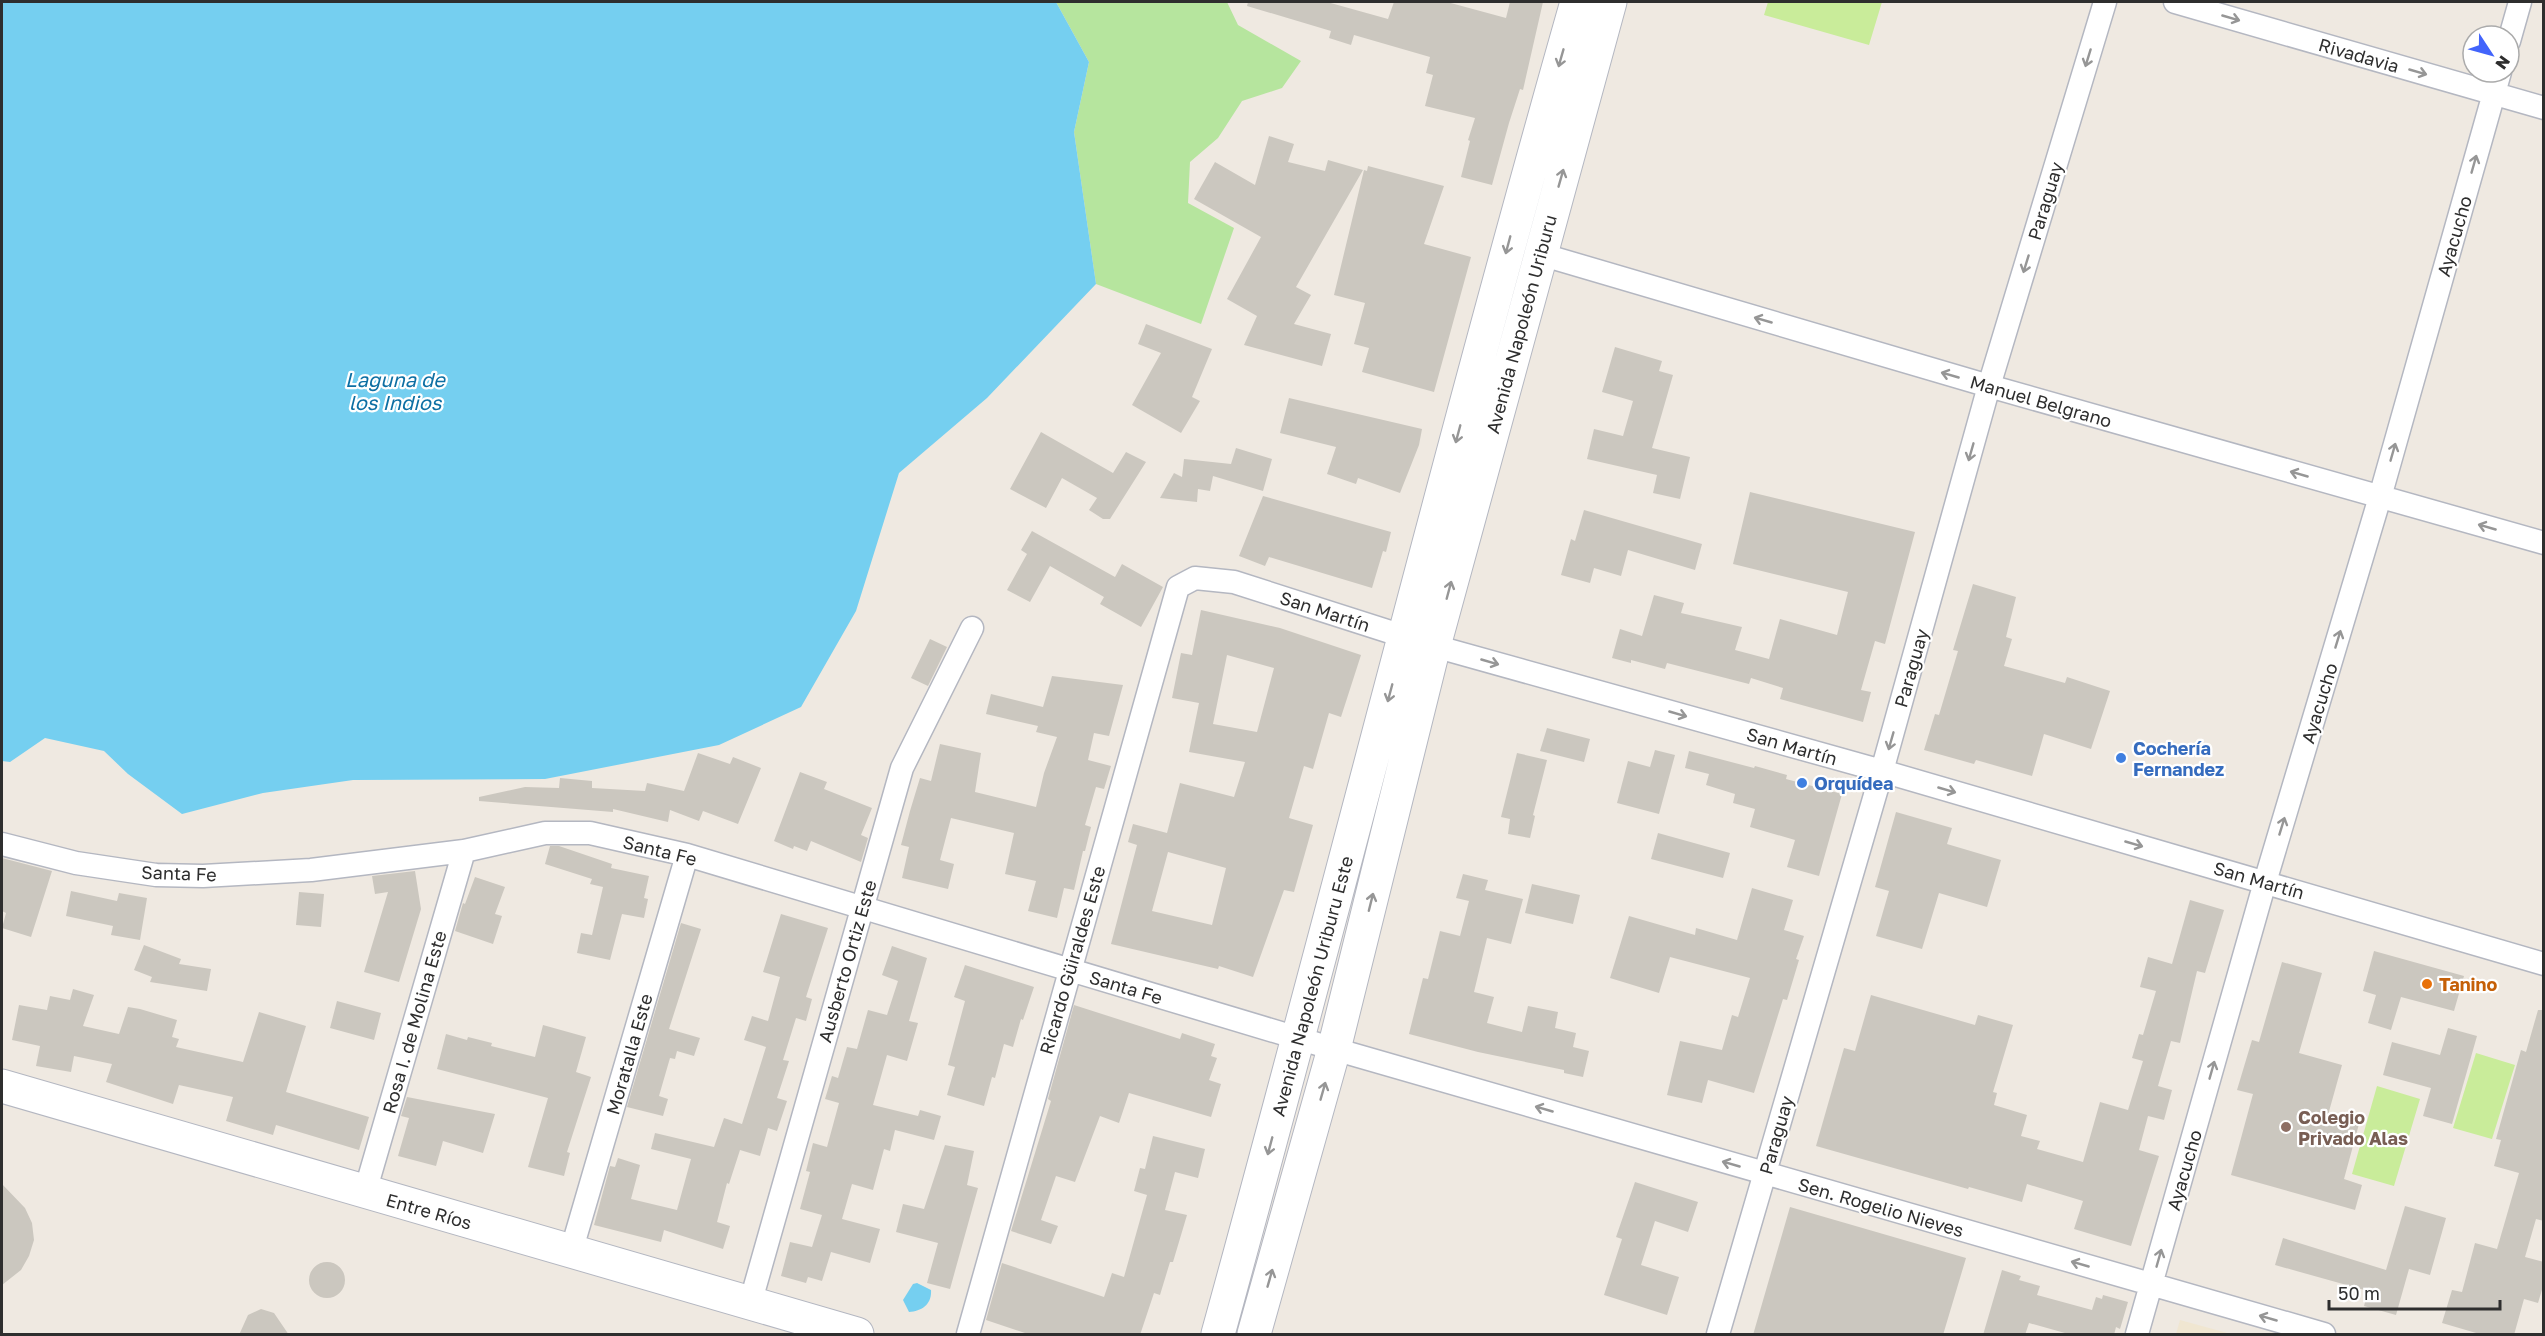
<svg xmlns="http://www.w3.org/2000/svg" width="2545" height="1336" font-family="'Golos Text',sans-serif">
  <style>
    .education { fill: #f0e6d1 }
    .green { fill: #b6e59e }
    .pitch { fill: #c9ec9a }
    .water { fill: #75cff0 }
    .building { fill: #cbc7bf; fill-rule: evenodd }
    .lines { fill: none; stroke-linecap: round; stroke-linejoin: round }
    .minor-casing { stroke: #b4b7c1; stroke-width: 25 }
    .secondary-casing { stroke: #b4b7c1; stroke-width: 35 }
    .minor { stroke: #fff; stroke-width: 22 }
    .secondary { stroke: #fff; stroke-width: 33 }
    .oneway { stroke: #969696 }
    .shop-dot { fill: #3f7fe0; stroke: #fff; stroke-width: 2 }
    .food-dot { fill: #e8710a; stroke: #fff; stroke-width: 2 }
    .education-dot { fill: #8d6e63; stroke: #fff; stroke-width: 2 }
    .labels { text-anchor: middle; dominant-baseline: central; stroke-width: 4.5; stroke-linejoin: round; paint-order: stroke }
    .street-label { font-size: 18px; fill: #2e2e2e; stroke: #fff }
    .shop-label { font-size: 18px; font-weight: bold; fill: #366cbe; stroke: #fff; text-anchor: start }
    .food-label { font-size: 18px; font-weight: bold; fill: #c56008; stroke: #fff; text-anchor: start }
    .education-label { font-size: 18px; font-weight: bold; fill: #785e54; stroke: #fff; text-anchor: start }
    .water-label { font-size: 20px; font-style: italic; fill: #0d6fa3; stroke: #fff }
  </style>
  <rect width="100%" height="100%" fill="#efe9e1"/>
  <!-- education -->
  <path class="education" d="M2180,1320L2231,1334H2176Z"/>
  <!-- green -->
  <path class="green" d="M1056,2H1227L1238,25L1301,61L1282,88L1242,101L1218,138L1190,162L1188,203L1234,228L1201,324L1096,284L1074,132L1089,62Z"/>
  <!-- pitch -->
  <path class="pitch" d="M1768,2H1882L1869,45L1764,15Z
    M2476,1053L2515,1065L2492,1139L2453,1128Z
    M2377,1086L2420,1099L2394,1186L2352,1174Z"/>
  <!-- water -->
  <path class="water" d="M2,2H1056L1089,62L1074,132L1096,284L987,398L899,473L856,611L801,707L719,745L545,779L353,780L263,793L182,814L128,774L104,751L45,738L10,762L2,761Z
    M917,1283L931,1290C932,1304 922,1311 909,1312L903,1300L913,1284Z"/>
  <!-- building -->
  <path class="building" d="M1248,2H1327L1388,19L1394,2H1447L1506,18L1510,2H1543L1523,90L1520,89L1509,123L1492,185L1461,177L1470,141L1468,140L1475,118L1425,106L1433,75L1426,73L1430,57L1354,35L1351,45L1329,38L1331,31L1247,6Z
    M1269,136L1294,144L1288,162L1325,171L1328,160L1363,170L1296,287L1311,295L1294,324L1331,334L1322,366L1244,345L1257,316L1227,299L1261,237L1194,199L1215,162L1255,185Z
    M1368,166L1444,186L1424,244L1471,257L1434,392L1362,372L1369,348L1354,344L1365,303L1334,295L1364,170L1367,171Z
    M1146,324L1212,349L1192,397L1200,401L1181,433L1132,405L1161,353L1138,344Z
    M1615,347L1662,361L1659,371L1673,375L1652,448L1690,457L1680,499L1653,493L1657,475L1587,459L1594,429L1623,436L1633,401L1602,392Z
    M1289,398L1422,429L1419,445L1400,493L1358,478L1356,484L1327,474L1336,447L1280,433Z
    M1041,432L1113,473L1126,452L1146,462L1110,519H1103L1089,510L1097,498L1062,478L1046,508L1010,489Z
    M1236,448L1272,459L1263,491L1213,476L1210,491L1198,489L1197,502L1160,498L1174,473L1182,477L1184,459L1231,464Z
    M1750,492L1915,532L1885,644L1875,641L1861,690L1871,692L1863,722L1780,699L1783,688L1751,678L1749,684L1667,663L1665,669L1631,660V663L1612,658L1620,629L1642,636L1654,595L1684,603L1681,613L1742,627L1735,650L1769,659L1780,619L1837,635L1848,592L1733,564Z
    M1263,496L1391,532L1386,552L1383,551L1372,588L1269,557L1265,566L1239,556Z
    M1584,510L1702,544L1695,570L1628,550L1621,576L1594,568L1590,583L1561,575L1571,539L1575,541Z
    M1032,531L1115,577L1122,564L1163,587L1141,627L1100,604L1104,597L1050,566L1030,602L1007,590L1027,554L1021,550Z
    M1973,584L2016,597L2006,637L2012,639L2004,666L2065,683L2067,677L2110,691L2091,749L2044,734L2032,776L1976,760L1974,764L1924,750L1935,714L1939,715L1958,651L1953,650Z
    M1201,610L1280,628L1361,655L1341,717L1329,713L1313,769L1304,766L1289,818L1313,825L1294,892L1284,890L1253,977L1219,966L1218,969L1111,944L1137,845L1128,842L1133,824L1167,833L1180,783L1234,797L1245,762L1189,752L1199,703L1172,698L1181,653L1192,655ZM1227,655L1274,668L1257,732L1213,724ZM1168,852L1226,868L1212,925L1152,911Z
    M930,639L947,647L928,686L911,678Z
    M1052,676L1123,685L1109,736L1094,733L1088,760L1111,766L1104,789L1096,787L1085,825L1091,827L1085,851H1083L1074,890L1064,888L1057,918L1028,911L1036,881L1005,874L1014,833L951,818L940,860L954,864L948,889L902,878L909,847L901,845L910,811L920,778L931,781L940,744L981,753L975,792L1036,807L1044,773L1057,737L1036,732L1038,726L986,714L991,694L1043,707Z
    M1547,728L1590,739L1584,762L1540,751Z
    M1655,750L1675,755L1659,814L1617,803L1628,761L1650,767Z
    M1689,751L1754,768L1755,766L1787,775L1786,779L1842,794L1819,876L1787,867L1795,840L1750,827L1755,809L1733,803L1735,794L1706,785L1709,774L1685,768Z
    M698,753L730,764L733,757L761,768L738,824L703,811L699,821L670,810L668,822L613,809V812L479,801V797L525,787L559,788L560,778L592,781V788L645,791L647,783L684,791Z
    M1517,753L1547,760L1533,815L1535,816L1530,838L1508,834L1510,819L1501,817Z
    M800,772L827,782L824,789L872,808L861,835L868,838L861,862L811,841L807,851L794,846L793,849L774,841Z
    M1896,812L1952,828L1947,844L2001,860L1987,907L1939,893L1922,949L1876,936L1889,891L1875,887Z
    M1658,833L1730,853L1723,878L1651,859Z
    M550,846H559L612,864L611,868L649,876L644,898L648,899L644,918L622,914L610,960L577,953L581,933L592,935L603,887L590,884L592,879L545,864Z
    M2,858L52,871L31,937L2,928L6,913L2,911Z
    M415,871L421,909L399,982L364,972L388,892L375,894L372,876Z
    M1463,874L1488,880L1485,890L1523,899L1511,944L1487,938L1474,992L1494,997L1487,1023L1522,1032L1528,1006L1558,1012L1555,1028L1576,1033L1573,1047L1589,1051L1583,1077L1564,1073V1070L1478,1052L1409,1034L1423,978L1428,979L1440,931L1460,936L1469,901L1456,898Z
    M475,877L505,887L495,914L502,916L493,944L455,931L463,903L465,904Z
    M1532,884L1580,895L1573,924L1525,913Z
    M1752,888L1793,900L1784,930L1804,936L1796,959L1799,960L1787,1000L1783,999L1754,1093L1708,1080L1702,1103L1667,1095L1680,1041L1722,1050L1732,1015L1738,1017L1750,978L1670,957L1659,993L1610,978L1629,916L1695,935L1696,928L1737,940Z
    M71,891L117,901L119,893L147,898L140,940L111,935L113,926L66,916Z
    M299,892L324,894L321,927L296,925Z
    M2190,900L2224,910L2205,973L2197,971L2180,1043L2171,1041L2158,1086L2172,1090L2164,1120L2148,1116L2139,1150L2159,1156L2131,1246L2074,1229L2083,1201L2027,1184L2022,1202L1969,1187L1968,1189L1816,1146L1844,1048L1855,1051L1871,995L1975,1025L1978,1015L2013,1025L1993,1092L1997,1093L1994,1105L2027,1115L2021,1136L2040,1141L2037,1149L2083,1162L2100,1102L2128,1110L2143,1061L2132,1058L2139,1034L2143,1035L2156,991L2140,987L2148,957L2172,964Z
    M781,914L828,928L806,997L812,999L806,1021L796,1018L783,1060L789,1061L777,1098L787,1101L777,1131L768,1128L760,1156L740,1150L729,1184L727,1183L717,1222L730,1226L723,1249L664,1230L661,1242L594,1225L610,1166L615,1167L618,1158L640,1165L631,1199L677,1210L691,1159L651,1149L655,1133L714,1147L724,1118L742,1124L766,1047L744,1040L752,1016L768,1021L780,977L763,972Z
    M681,923L701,929L669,1029L700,1038L694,1056L677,1051L675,1059L670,1058L659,1096L668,1099L663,1116L627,1107Z
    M144,945L181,959L179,964L211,969L207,991L150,982L152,977L134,970Z
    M892,946L927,958L909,1021L918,1023L907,1061L887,1055L873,1105L918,1116L920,1110L941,1116L934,1140L895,1130L890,1151L884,1149L873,1190L852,1184L842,1219L880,1229L870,1263L831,1252L822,1281L808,1277L806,1283L781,1276L790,1242L812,1247L822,1215L800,1209L810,1172L806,1171L813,1143L827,1147L839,1103L825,1099L832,1076L838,1078L847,1047L857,1049L868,1010L887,1015L898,981L882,975Z
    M2374,951L2464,976L2454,1011L2401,997L2391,1030L2368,1023L2376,995L2363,991Z
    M2282,962L2322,973L2299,1053L2342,1065L2328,1115L2359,1124L2344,1179L2362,1185L2355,1210L2231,1175L2253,1094L2237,1090L2252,1040L2259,1042Z
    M965,965L1034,987L1023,1020L1021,1019L1013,1047L1004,1044L995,1078L992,1077L984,1106L947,1095L955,1067L948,1065L965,1001L954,997Z
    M73,989L94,995L83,1026L119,1034L128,1007L140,1009L177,1020L172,1037L179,1039L176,1047L243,1062L259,1012L306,1026L286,1092L369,1117L359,1150L276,1125L273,1135L226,1121L233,1097L179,1085L173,1104L106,1082L112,1064L74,1056L71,1072L36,1066L40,1046L12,1040L19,1005L47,1010L50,996L70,1000Z
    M337,1001L381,1013L374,1040L330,1028Z
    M1074,1005L1180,1039L1182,1033L1215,1044L1211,1056L1217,1058L1209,1080L1221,1084L1211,1117L1129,1093L1119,1123L1100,1116L1075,1182L1056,1176L1041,1220L1058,1226L1051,1244L1011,1231L1051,1101L1048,1099Z
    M2538,1010H2544V1221L2536,1219L2525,1257L2544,1262V1283L2538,1303L2524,1299L2514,1335H2483L2442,1323L2452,1290L2462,1292L2475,1243L2497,1249L2519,1173L2494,1166L2501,1140L2496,1139L2521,1050L2526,1052Z
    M543,1025L586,1037L576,1072L591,1077L567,1152L570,1153L564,1176L528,1167L548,1098L437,1069L446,1034L467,1040L468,1037L492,1043L491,1046L535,1057Z
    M2448,1028L2477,1036L2452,1124L2423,1116L2431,1088L2383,1075L2392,1042L2440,1055Z
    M407,1097L495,1114L483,1153L443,1141L436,1166L398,1156L409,1118L401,1116Z
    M1153,1136L1205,1149L1198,1178L1175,1172L1165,1210L1187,1215L1173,1262H1170L1160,1295L1154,1293L1140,1335H1031L986,1320L1002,1263L1104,1297L1112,1273L1124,1277L1147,1195L1134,1191L1140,1168L1145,1169Z
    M945,1145L974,1151L967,1185L978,1188L950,1289L927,1283L938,1243L896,1232L903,1204L924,1209Z
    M1635,1182L1698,1202L1688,1232L1655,1221L1641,1265L1679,1277L1667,1315L1604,1295L1622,1239L1616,1237Z
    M2,1184L25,1208L32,1223L34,1240L29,1256L21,1270L2,1285Z
    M2405,1206L2446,1218L2430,1275L2409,1269L2396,1315L2364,1306L2368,1291L2275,1265L2283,1238L2386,1270Z
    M1790,1207L1966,1258L1943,1335H1753Z
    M309 1280a18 18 0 1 1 36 0a18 18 0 1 1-36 0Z
    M2002,1270L2021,1276L2019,1280L2040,1286L2037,1295L2092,1310L2096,1297L2102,1299L2103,1295L2128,1302L2120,1329L2116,1327L2114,1335H2072L2029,1323L2025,1335H1983Z
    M261,1309L274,1313L289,1335H239L248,1315Z"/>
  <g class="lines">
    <defs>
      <path id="minor" d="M2175,2L2544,108
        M2509,41L2520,2
        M1540,254L1989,386L2544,543
        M2,844L76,863L156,875L203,876L311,870L464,851L545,833H590L687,855L1334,1049L2324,1334
        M365,1192L464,851
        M571,1252L687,855
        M750,1304L902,768L972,628
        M968,1334L1178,587L1195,578L1234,582L1434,646L1882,771L2544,964
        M1718,1334L1882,771L1989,386L2105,2
        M2137,1334L2265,882L2380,497L2500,72"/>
      <path id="secondary" d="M2,1086L857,1334
        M1218,1334C1340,891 1451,444 1577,2
        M1254,1334L1334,1049L1434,646L1610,2"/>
    </defs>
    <!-- minor casing -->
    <use href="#minor" class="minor-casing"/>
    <!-- secondary casing -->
    <use href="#secondary" class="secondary-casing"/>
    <!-- minor -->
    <use href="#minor" class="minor"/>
    <!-- secondary -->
    <use href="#secondary" class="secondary"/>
  </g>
  <!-- one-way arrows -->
  <defs><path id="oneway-shaft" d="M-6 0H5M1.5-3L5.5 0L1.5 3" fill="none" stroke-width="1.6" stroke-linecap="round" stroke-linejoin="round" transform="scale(1.5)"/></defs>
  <g class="oneway">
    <use href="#oneway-shaft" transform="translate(2231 18) rotate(16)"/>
    <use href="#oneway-shaft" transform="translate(1561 58) rotate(106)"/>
    <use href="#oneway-shaft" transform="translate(2088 58) rotate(107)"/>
    <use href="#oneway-shaft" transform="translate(2418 72) rotate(16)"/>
    <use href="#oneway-shaft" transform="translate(2474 164) rotate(-74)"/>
    <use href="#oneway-shaft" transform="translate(1561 178) rotate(-74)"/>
    <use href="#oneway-shaft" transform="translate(1508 245) rotate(105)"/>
    <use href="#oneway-shaft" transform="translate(2026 264) rotate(107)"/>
    <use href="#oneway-shaft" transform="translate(1763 320) rotate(-164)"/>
    <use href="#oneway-shaft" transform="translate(1950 375) rotate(-164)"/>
    <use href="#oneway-shaft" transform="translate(1458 434) rotate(105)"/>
    <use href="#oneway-shaft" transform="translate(1971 452) rotate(106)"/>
    <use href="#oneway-shaft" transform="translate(2393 452) rotate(-74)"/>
    <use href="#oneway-shaft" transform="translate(2299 474) rotate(-164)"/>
    <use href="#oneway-shaft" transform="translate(2487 527) rotate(-164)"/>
    <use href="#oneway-shaft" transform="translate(1449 590) rotate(-75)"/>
    <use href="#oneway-shaft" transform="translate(2338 639) rotate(-73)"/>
    <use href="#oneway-shaft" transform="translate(1490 662) rotate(16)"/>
    <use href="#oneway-shaft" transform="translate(1390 693) rotate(105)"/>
    <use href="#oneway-shaft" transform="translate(1678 714) rotate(16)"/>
    <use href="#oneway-shaft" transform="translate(1891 741) rotate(106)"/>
    <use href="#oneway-shaft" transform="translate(1947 790) rotate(16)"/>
    <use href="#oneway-shaft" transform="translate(2282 826) rotate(-73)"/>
    <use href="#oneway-shaft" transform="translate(2134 844) rotate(16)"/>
    <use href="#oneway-shaft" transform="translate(1371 902) rotate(-76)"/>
    <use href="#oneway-shaft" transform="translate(2212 1070) rotate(-74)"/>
    <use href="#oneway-shaft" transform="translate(1323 1091) rotate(-74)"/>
    <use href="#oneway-shaft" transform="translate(1544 1109) rotate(-164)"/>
    <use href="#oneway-shaft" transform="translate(1270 1146) rotate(105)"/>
    <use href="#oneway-shaft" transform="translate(1731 1164) rotate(-164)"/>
    <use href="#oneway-shaft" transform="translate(2159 1258) rotate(-74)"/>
    <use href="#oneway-shaft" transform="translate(2080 1264) rotate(-164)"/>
    <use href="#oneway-shaft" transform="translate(1270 1278) rotate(-74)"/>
    <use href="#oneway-shaft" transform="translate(2268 1318) rotate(-164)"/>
  </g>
  <!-- markers -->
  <g class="shop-dot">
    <circle cx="2121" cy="758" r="6"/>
    <circle cx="1802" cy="783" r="6"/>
  </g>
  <circle class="food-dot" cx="2427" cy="984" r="6"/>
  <circle class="education-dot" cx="2286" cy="1127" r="6"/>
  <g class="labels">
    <!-- street labels -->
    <g class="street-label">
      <text transform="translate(2359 55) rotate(16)">Rivadavia</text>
      <text transform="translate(2045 201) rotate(-73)">Paraguay</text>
      <text transform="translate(2454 236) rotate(-74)">Ayacucho</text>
      <text transform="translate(1521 324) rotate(-75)">Avenida Napoleón Uriburu</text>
      <text transform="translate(2041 401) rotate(16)">Manuel Belgrano</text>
      <text transform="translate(1325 611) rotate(18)">San Martín</text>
      <text transform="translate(1911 668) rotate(-74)">Paraguay</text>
      <text transform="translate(2319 703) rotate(-73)">Ayacucho</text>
      <text transform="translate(1792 746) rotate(16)">San Martín</text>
      <text transform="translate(660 850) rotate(14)">Santa Fe</text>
      <text transform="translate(179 873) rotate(2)">Santa Fe</text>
      <text transform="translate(2259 880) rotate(16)">San Martín</text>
      <text transform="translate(1072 960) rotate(-74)">Ricardo Güiraldes Este</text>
      <text transform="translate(847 961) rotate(-74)">Ausberto Ortiz Este</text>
      <text transform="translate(1312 986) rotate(-75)">Avenida Napoleón Uriburu Este</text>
      <text transform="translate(1126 987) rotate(17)">Santa Fe</text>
      <text transform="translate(414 1022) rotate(-74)">Rosa I. de Molina Este</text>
      <text transform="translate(629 1054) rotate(-74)">Moratalla Este</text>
      <text transform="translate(1776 1135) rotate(-74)">Paraguay</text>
      <text transform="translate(2184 1170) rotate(-74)">Ayacucho</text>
      <text transform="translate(1881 1207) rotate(16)">Sen. Rogelio Nieves</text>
      <text transform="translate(429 1211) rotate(16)">Entre Ríos</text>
    </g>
    <!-- shop labels -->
    <g class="shop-label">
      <text x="2133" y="748">Cochería<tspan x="2133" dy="21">Fernandez</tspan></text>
      <text x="1814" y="783">Orquídea</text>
    </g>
    <!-- food labels -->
    <g class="food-label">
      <text x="2439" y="984">Tanino</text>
    </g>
    <!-- education labels -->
    <g class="education-label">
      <text x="2298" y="1117">Colegio<tspan x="2298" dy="21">Privado Alas</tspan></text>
    </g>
    <!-- water labels -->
    <g class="water-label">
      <text x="395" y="379">Laguna de<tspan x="395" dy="23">los Indios</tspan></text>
    </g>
  </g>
  <!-- border -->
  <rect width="2545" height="1336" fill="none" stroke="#2e2e2e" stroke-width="6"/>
  <!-- north arrow -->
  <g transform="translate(2491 54) rotate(126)"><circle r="28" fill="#ffffff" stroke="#ababab" stroke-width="1.5"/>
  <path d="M0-4.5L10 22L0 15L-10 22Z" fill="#4264fb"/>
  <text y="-9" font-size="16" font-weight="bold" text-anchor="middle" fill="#2e2e2e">N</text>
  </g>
  <!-- scale -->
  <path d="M2329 1300v9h171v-9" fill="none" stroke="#2e2e2e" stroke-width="3"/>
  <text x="2338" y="1300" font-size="18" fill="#2e2e2e" stroke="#ffffff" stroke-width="4.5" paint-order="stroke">50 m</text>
</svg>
